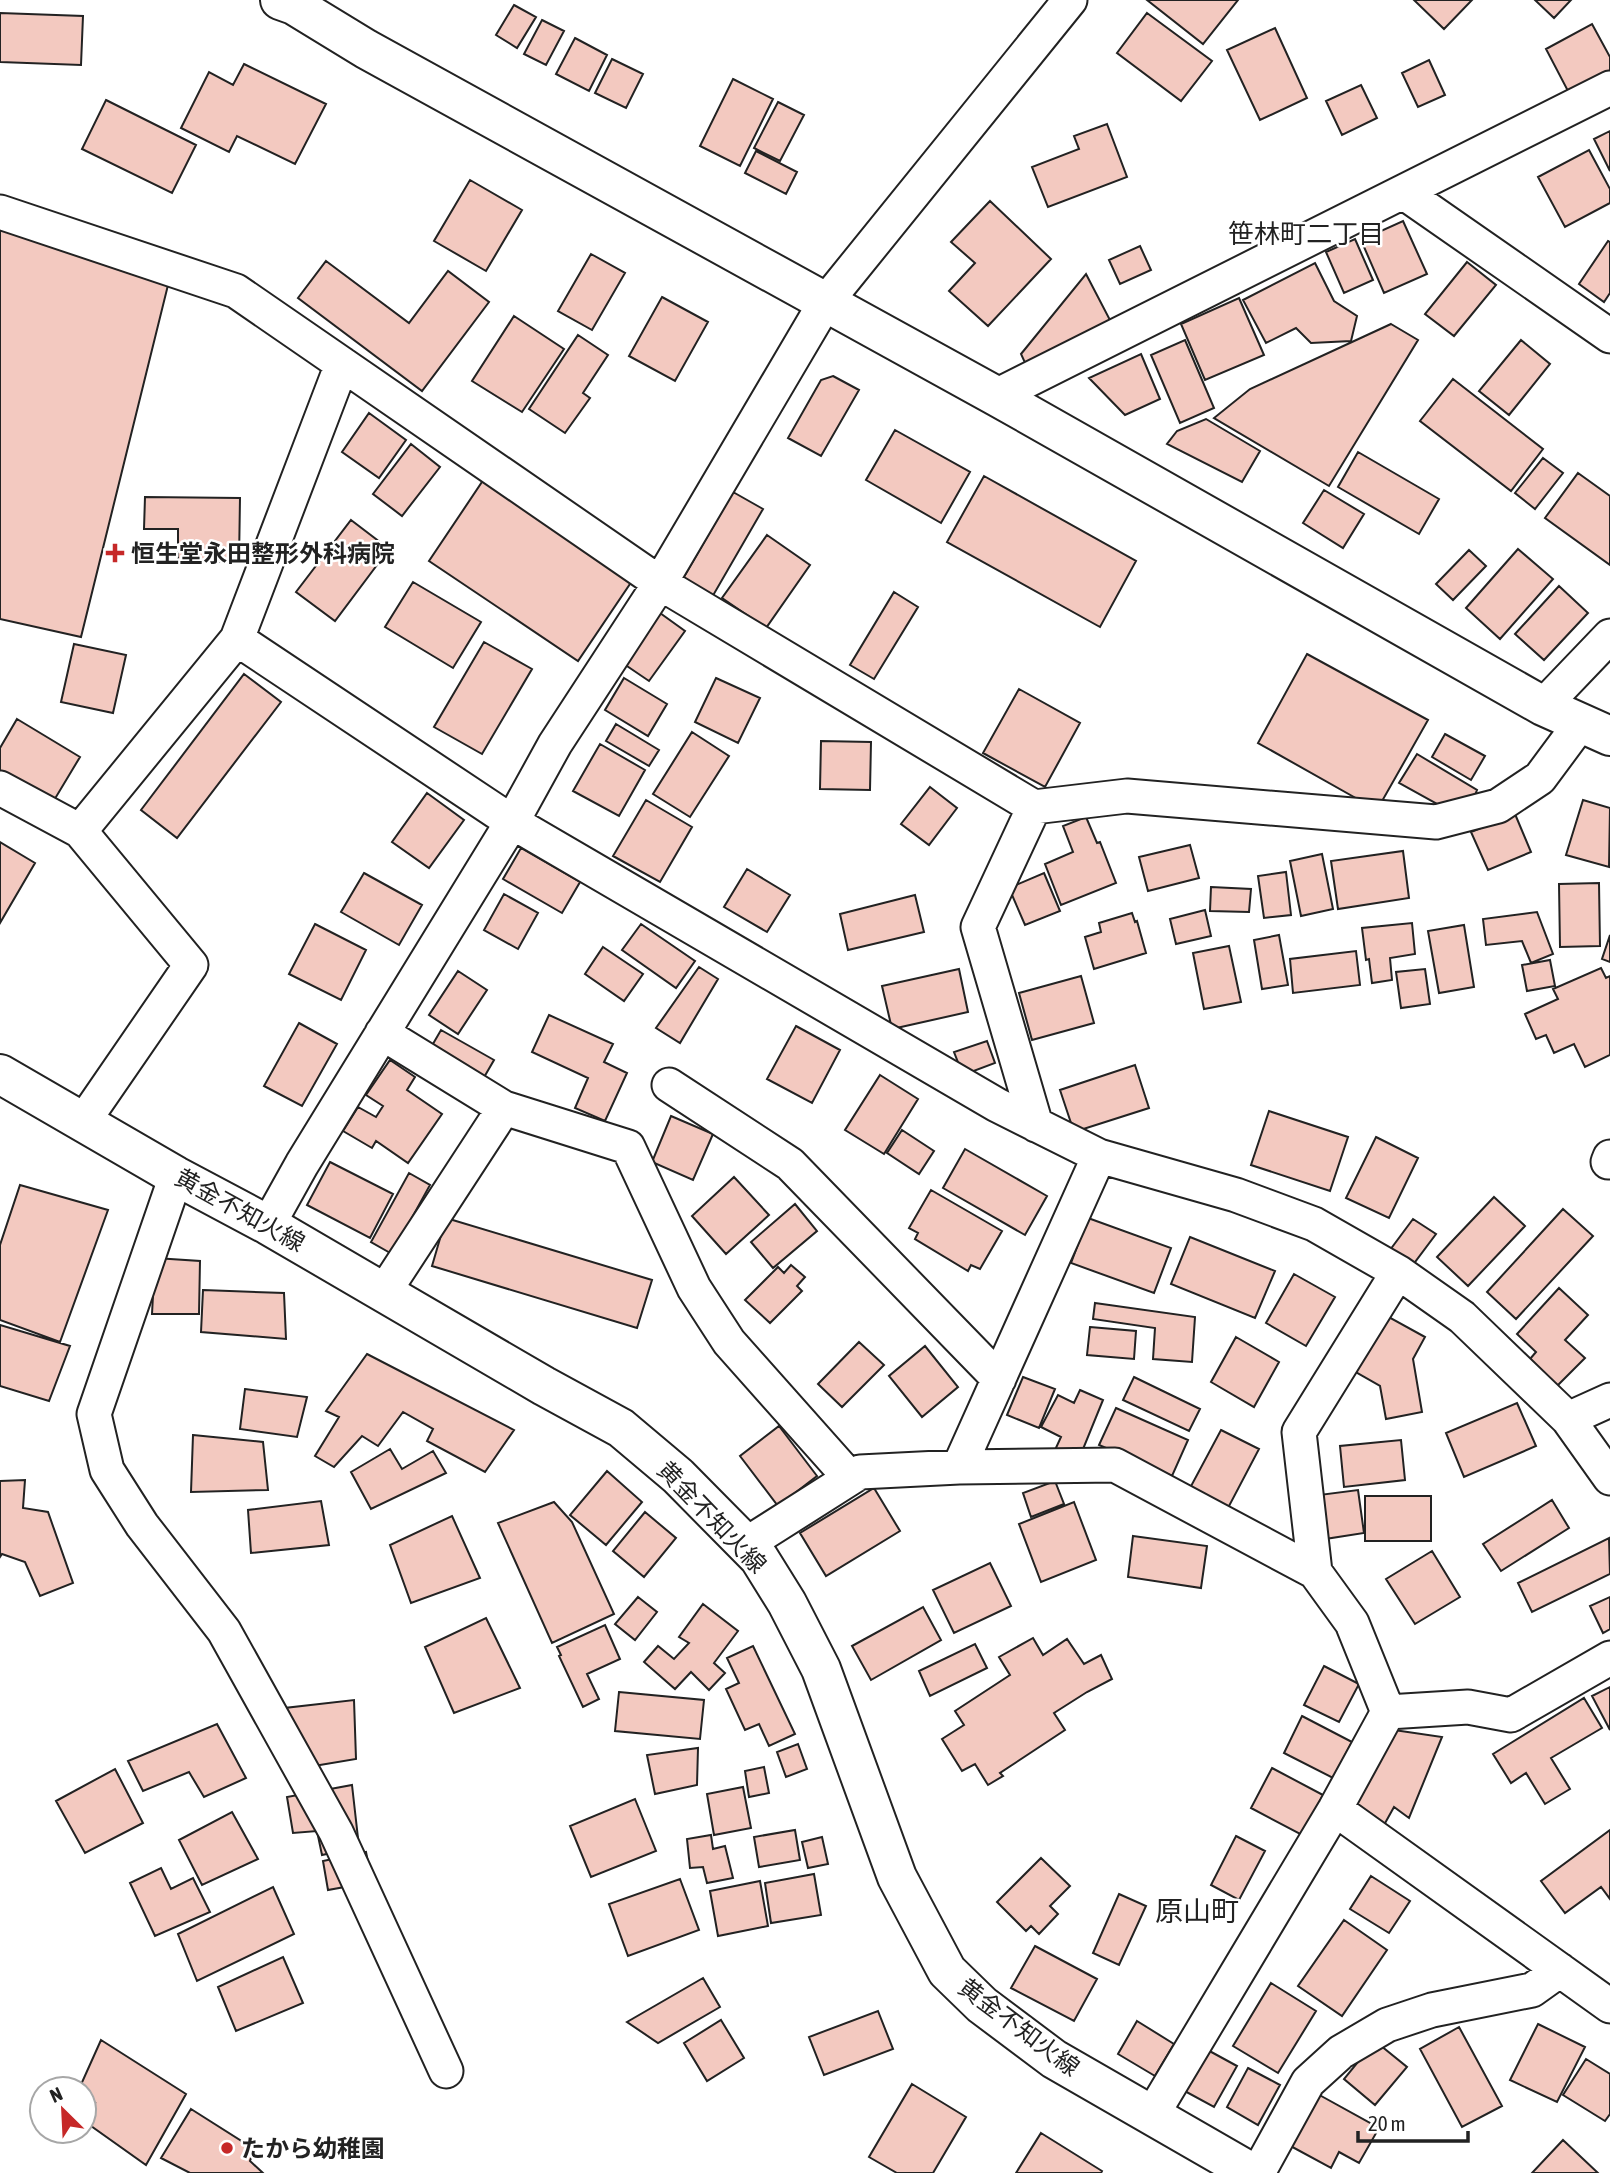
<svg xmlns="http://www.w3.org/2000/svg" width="1610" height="2173" font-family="'Asap Condensed','Noto Sans JP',sans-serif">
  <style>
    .building { fill: #f3c9c0; stroke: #222; stroke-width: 2 }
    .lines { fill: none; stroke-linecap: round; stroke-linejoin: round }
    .minor-casing { stroke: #222; stroke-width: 37 }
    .tertiary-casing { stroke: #222; stroke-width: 42 }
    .secondary-casing { stroke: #222; stroke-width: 42 }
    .minor { stroke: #fff; stroke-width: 33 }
    .tertiary { stroke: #fff; stroke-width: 38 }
    .secondary { stroke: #fff; stroke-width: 38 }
    .poi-dot { fill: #c62828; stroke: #fff; stroke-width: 2.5 }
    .labels { text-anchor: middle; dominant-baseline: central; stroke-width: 5; stroke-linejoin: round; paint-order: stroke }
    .poi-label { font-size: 24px; font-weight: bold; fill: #222; stroke: #fff; text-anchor: start }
    .street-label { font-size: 24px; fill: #222; stroke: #fff }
    .neighbourhood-label { font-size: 26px; fill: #222; stroke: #fff }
    .quarter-label { font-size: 28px; fill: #222; stroke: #fff }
  </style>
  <rect width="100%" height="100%" fill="#fff"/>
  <!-- building -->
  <path class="building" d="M1147,0H1238L1203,44Z
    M1414,0H1472L1444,29Z
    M1535,0H1571L1554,18Z
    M514,5L536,17L517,48L496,35Z
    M0,13L83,16L81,65L0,62Z
    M1147,13L1212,61L1181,101L1117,53Z
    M542,20L564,31L546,65L524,54Z
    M1592,24L1610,57V71L1569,93L1546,49Z
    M1275,28L1307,98L1260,120L1227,50Z
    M575,38L607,55L589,91L556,74Z
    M612,59L643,74L626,108L595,93Z
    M1429,60L1445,95L1418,107L1402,73Z
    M244,64L326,104L295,164L237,136L229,152L181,128L209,72L233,85Z
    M733,79L773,99L740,166L700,146Z
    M1361,85L1377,118L1342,135L1326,101Z
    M106,100L196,145L172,193L82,149Z
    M778,102L804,115L780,161L754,148Z
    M1107,124L1127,177L1048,207L1032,167L1079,149L1074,136Z
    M1610,131V171L1594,139Z
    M1589,150L1610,189V203L1565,227L1538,177Z
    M756,151L797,172L786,194L745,173Z
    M470,180L522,210L486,271L434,241Z
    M990,201L1051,259L988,326L949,291L975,263L951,242Z
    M1403,221L1427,274L1384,293L1361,240Z
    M0,223L170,277L81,637L0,619Z
    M1355,239L1373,280L1344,293L1326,252Z
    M1608,241L1610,242V293L1604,302L1579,284Z
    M1140,246L1151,270L1120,284L1109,260Z
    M591,254L625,273L592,330L558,311Z
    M326,261L409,323L448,271L489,302L422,391L298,298Z
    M1467,262L1496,285L1454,336L1425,314Z
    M1315,263L1334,301L1357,316L1351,341L1311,343L1296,328L1266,343L1243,300Z
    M1086,274L1111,322L1026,365L1021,354Z
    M662,297L708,322L675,381L629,356Z
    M1239,298L1264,355L1205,380L1181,324Z
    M514,316L564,349L522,412L472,381Z
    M1391,324L1418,340L1329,486L1214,418L1250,389Z
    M578,335L608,355L583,393L590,398L565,433L529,409Z
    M1185,340L1214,408L1180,423L1151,355Z
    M1521,340L1550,364L1509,415L1479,391Z
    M1141,354L1160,399L1125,415L1089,378Z
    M833,376L859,390L821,456L788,438L821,380Z
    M1453,379L1543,449L1511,491L1420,421Z
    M369,413L406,440L379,478L342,452Z
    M1206,419L1260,451L1242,482L1167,444L1177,431Z
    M895,430L970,472L941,523L866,480Z
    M411,444L440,467L402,516L373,494Z
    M1358,452L1439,499L1419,534L1338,487Z
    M1543,458L1563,473L1535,509L1515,493Z
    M1578,473L1610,496V565L1545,518Z
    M486,476L636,575L578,661L429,561Z
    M984,476L1136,561L1100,627L947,542Z
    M1324,490L1364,514L1343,548L1303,523Z
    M733,492L763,509L711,599L681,582Z
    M145,497L240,498L239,562L178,561V529H144Z
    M351,520L389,549L335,621L296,592Z
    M767,535L810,565L766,628L722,598Z
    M1518,549L1553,579L1500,639L1466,608Z
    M1469,550L1486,566L1453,600L1436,584Z
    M413,582L481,622L453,668L385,627Z
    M1559,586L1588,613L1544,660L1515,634Z
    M894,592L918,607L874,679L850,665Z
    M660,613L685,631L649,681L624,664Z
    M484,642L532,669L482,754L434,727Z
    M74,644L126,655L113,713L61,702Z
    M1307,654L1428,720L1377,810L1258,743Z
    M244,674L281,702L177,838L141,810Z
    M624,678L667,704L648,736L605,710Z
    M716,678L760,698L738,743L695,722Z
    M1019,689L1080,723L1045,787L983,753Z
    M17,719L80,757L53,802L0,770V748Z
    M616,724L659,750L649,766L606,741Z
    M692,732L729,756L690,817L653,794Z
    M1445,734L1485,756L1471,780L1432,757Z
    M821,741L871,742L870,790L820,789Z
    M600,744L645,770L619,816L573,791Z
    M1417,754L1477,790L1473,800L1446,809L1399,783Z
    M930,787L957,808L929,845L901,824Z
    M427,793L464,820L429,868L392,842Z
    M646,800L692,827L660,882L613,856Z
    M1583,800L1610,808L1609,867L1566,855Z
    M1515,814L1531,852L1488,870L1471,832Z
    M1086,817L1097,843L1100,842L1116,883L1061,905L1045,864L1073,852L1063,826Z
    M0,842L35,863L0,923Z
    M1190,845L1199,878L1148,891L1139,857Z
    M521,848L580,882L562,913L503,879Z
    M1403,851L1409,898L1338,909L1331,861Z
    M1322,854L1333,909L1301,916L1290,861Z
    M747,869L790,895L767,932L724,907Z
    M1286,872L1291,915L1264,918L1258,876Z
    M364,873L422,905L399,945L341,912Z
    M1044,873L1060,911L1025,925L1009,888Z
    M1599,883L1600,946L1560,947L1559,884Z
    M1211,887L1251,889L1249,912L1210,911Z
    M504,894L538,913L518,949L484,930Z
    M915,895L924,932L848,950L840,914Z
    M1205,910L1211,936L1176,944L1170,919Z
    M1537,912L1553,954L1531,963L1522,941L1486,945L1483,919Z
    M1132,913L1135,922L1137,921L1146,953L1094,969L1085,937L1101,932L1099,923Z
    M1412,923L1415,954L1390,958L1392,980L1372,983L1369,959L1366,960L1362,928Z
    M315,924L366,950L341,1000L289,974Z
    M641,924L695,961L676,988L622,950Z
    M1464,925L1474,987L1439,993L1428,931Z
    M1279,935L1288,985L1262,989L1254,940Z
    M1610,935V962L1602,959Z
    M1229,946L1241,1002L1204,1009L1193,953Z
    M603,947L643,974L624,1001L585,974Z
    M1356,951L1360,985L1293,993L1290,959Z
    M1550,960L1555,986L1527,991L1522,965Z
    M699,967L718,979L680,1043L656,1028Z
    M1601,968L1606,978L1610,976V1055L1585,1067L1574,1044L1554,1053L1546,1035L1536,1039L1525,1014L1558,999L1553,989Z
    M959,969L968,1012L892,1029L882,986Z
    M1425,969L1430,1004L1401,1008L1396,972Z
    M458,971L487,990L458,1034L429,1015Z
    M1081,976L1094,1023L1032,1040L1019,993Z
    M549,1015L613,1044L604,1062L627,1073L605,1121L575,1108L588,1078L532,1052Z
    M299,1023L337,1044L302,1106L264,1086Z
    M796,1026L840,1050L812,1103L767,1079Z
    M441,1030L494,1060L479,1086L426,1056Z
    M987,1041L995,1063L963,1075L954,1052Z
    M390,1060L415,1077L407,1090L442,1114L408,1163L376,1141L372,1148L343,1131L358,1107L376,1117L383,1106L366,1095Z
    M1135,1065L1149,1108L1074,1132L1060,1090Z
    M880,1075L918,1099L884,1154L845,1130Z
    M1269,1111L1348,1137L1330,1191L1251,1165Z
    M671,1116L713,1134L693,1180L652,1162Z
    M902,1130L934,1151L919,1174L887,1153Z
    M1376,1137L1418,1158L1389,1218L1346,1198Z
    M965,1149L1047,1196L1025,1235L943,1188Z
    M330,1162L393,1194L370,1238L307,1205Z
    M409,1173L430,1185L392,1254L371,1242Z
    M734,1177L769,1215L726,1254L692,1216Z
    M20,1185L108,1210L60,1342L0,1320V1245Z
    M931,1190L1002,1231L980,1269L971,1265L968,1271L915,1239L918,1233L909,1228Z
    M1494,1197L1525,1226L1468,1286L1437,1257Z
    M795,1204L817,1231L773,1268L751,1242Z
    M1563,1209L1593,1236L1516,1319L1487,1292Z
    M446,1218L652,1280L637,1328L432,1266Z
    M1088,1218L1171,1248L1154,1293L1071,1263Z
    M1413,1219L1436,1234L1412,1266L1390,1250Z
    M1190,1237L1275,1271L1255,1318L1171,1284Z
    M155,1258L200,1261L199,1314H152Z
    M791,1265L805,1277L797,1286L802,1291L770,1323L745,1300L778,1267L784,1273Z
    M1294,1274L1335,1297L1306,1346L1266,1323Z
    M1559,1288L1588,1315L1565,1340L1585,1358L1557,1386L1530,1359L1536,1352L1517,1334Z
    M203,1290L284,1293L286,1339L201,1332Z
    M1095,1303L1195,1317L1192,1362L1153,1359L1155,1328L1093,1319Z
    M1378,1311L1425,1337L1413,1359L1422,1412L1386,1419L1380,1386L1347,1367Z
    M0,1325L70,1346L49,1401L0,1386Z
    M1090,1327L1136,1331L1134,1359L1087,1355Z
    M1236,1337L1279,1362L1254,1407L1211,1382Z
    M859,1342L884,1365L842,1407L818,1384Z
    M925,1346L958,1387L922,1417L889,1376Z
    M367,1354L514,1430L485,1472L427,1441L433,1429L403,1412L378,1446L362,1436L334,1467L315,1456L339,1417L326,1411Z
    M1023,1377L1055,1389L1039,1428L1007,1415Z
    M1134,1377L1200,1409L1189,1431L1123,1400Z
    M245,1389L307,1397L297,1437L240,1429Z
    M1080,1390L1103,1400L1079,1459L1055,1450L1061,1437L1041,1427L1058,1395L1074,1403Z
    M1517,1403L1536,1446L1464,1477L1446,1433Z
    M1116,1408L1188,1440L1172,1476L1099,1445Z
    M779,1426L817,1476L778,1506L740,1456Z
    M1221,1430L1259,1449L1228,1508L1190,1488Z
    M193,1435L263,1442L268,1490L191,1492Z
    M1401,1440L1405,1480L1344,1487L1340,1446Z
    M390,1449L402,1469L433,1451L446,1473L371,1509L351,1472Z
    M607,1471L642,1502L606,1545L570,1515Z
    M25,1480L23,1508L48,1512L73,1583L40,1596L25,1562L2,1554L0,1557V1481Z
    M1055,1481L1064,1504L1031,1517L1023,1493Z
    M874,1488L900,1531L826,1576L800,1533Z
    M1358,1490L1364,1533L1325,1539L1319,1495Z
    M1365,1496H1431V1541H1365Z
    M1552,1500L1569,1528L1501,1571L1483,1544Z
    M321,1501L329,1545L251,1553L248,1510Z
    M554,1502L572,1522L614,1614L552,1643L498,1523Z
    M1074,1502L1096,1560L1041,1582L1019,1524Z
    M645,1512L676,1538L644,1577L613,1551Z
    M452,1516L480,1578L411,1603L390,1545Z
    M1133,1536L1207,1546L1201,1588L1128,1577Z
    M1609,1538L1610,1574L1532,1612L1518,1583Z
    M1432,1551L1460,1597L1415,1624L1386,1579Z
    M990,1563L1011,1606L954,1633L933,1590Z
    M638,1597L657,1612L635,1640L615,1624Z
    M1610,1597V1629L1603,1633L1590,1606Z
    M703,1604L738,1631L714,1663L725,1673L709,1690L691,1672L675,1689L644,1662L658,1646L674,1659L689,1643L679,1637Z
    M923,1607L941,1640L871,1680L852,1646Z
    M486,1618L520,1688L454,1713L425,1647Z
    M605,1625L620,1659L587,1674L599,1699L583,1707L559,1656L561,1655L557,1647Z
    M1033,1638L1043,1655L1067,1639L1084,1664L1101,1655L1112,1679L1087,1692L1054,1713L1065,1730L1000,1773L1003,1776L988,1785L975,1764L962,1771L942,1739L964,1725L955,1711L1010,1675L999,1657Z
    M975,1644L987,1668L930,1696L919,1671Z
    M753,1646L795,1734L769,1746L759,1724L745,1730L726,1689L739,1683L727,1658Z
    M1324,1666L1359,1684L1339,1722L1304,1705Z
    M1610,1687V1730L1592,1696Z
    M619,1692L704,1700L700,1739L615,1731Z
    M1584,1698L1602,1728L1551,1758L1570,1789L1545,1804L1526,1773L1511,1783L1493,1754Z
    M354,1700L356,1759L284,1771L276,1709Z
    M1302,1716L1352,1742L1333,1778L1284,1753Z
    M217,1724L246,1778L204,1797L189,1772L143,1791L128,1761Z
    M1394,1730L1442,1737L1409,1818L1394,1807L1379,1834L1352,1812Z
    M798,1744L807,1769L786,1777L777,1752Z
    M698,1748L697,1785L655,1794L647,1755Z
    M764,1767L769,1793L749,1797L745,1771Z
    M1272,1768L1323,1795L1302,1835L1251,1808Z
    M115,1769L143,1823L85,1853L56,1801Z
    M352,1785L359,1847L322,1855L317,1831L293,1833L287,1797Z
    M743,1787L751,1828L714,1835L707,1794Z
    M635,1799L656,1851L591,1877L570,1826Z
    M232,1812L258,1859L202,1885L179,1840Z
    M795,1830L800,1860L759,1867L754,1837Z
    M1610,1830V1899L1601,1887L1565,1913L1541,1881Z
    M711,1835L713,1849L725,1846L733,1878L707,1883L703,1867L690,1868L687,1839Z
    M1236,1836L1265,1851L1239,1900L1211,1885Z
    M822,1837L828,1864L808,1868L802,1842Z
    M366,1852L372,1882L328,1890L323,1861Z
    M1041,1858L1070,1886L1050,1906L1058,1914L1039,1934L1031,1926L1026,1931L997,1902Z
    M161,1868L171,1889L193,1878L210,1912L155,1936L130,1883Z
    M814,1874L821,1915L771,1923L765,1883Z
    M1371,1876L1410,1901L1389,1933L1350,1909Z
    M680,1879L699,1930L628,1956L609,1904Z
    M760,1881L768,1926L718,1936L710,1891Z
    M273,1887L294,1934L197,1981L178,1934Z
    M1119,1894L1146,1906L1119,1965L1093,1953Z
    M1344,1920L1387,1950L1342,2016L1298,1986Z
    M1035,1946L1097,1979L1074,2021L1011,1988Z
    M283,1957L303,2003L236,2031L218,1987Z
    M703,1978L720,2007L658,2043L627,2022Z
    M1271,1983L1316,2011L1278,2073L1233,2046Z
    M878,2011L893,2049L824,2075L809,2037Z
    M721,2020L744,2058L707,2081L684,2043Z
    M1137,2021L1174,2044L1155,2076L1118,2054Z
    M1538,2024L1585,2047L1557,2102L1510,2080Z
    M1459,2027L1502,2106L1462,2127L1420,2049Z
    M101,2040L186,2094L146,2165L84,2121L95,2103L84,2100V2089H79Z
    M1375,2041L1407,2067L1375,2105L1344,2079Z
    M1204,2048L1237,2066L1214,2107L1181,2089Z
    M1586,2059L1610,2074V2114L1605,2121L1563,2095Z
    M1248,2068L1280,2085L1258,2125L1227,2107Z
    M912,2084L966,2117L933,2173H897L869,2157Z
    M1314,2092L1379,2128L1359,2163L1339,2152L1331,2168L1285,2143Z
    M191,2109L254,2149L250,2161L263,2173H190L161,2158Z
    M1041,2133L1102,2171L1101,2173H1016Z
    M1563,2140L1598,2173H1532Z"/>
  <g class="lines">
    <defs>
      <path id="minor" d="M1403,192L1610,336
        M0,212L236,291L660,583L1034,807L1127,796L1436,822L1498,806L1540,778L1580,724
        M996,396L1610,88
        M237,639L512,822L997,1105L1099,1156L1236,1195L1314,1224L1398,1272L1462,1317L1568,1419L1610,1478
        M1543,706L1610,636
        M0,788L80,831L191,965L83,1122
        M1034,807L978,927L1036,1125
        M80,831L237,639L342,364
        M382,1033L504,1108L628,1147L694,1288L729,1342L850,1478
        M669,1085L790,1164L999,1379
        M1608,1162L1610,1157
        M176,1176L94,1414L107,1470L142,1525L224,1631L336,1832L446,2071
        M268,1225L302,1164L512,822L555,744L660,583L825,303L1070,0
        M384,1292L504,1108
        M1568,1419L1610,1400
        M959,1467L1099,1156
        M745,1545L860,1472L959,1467L1115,1465L1315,1572L1352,1623L1388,1712L1335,1809L1152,2115
        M1315,1572L1299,1432L1398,1272
        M1388,1712L1468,1707L1511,1715L1610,1658
        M1335,1809L1610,2006
        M1258,2173L1308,2082L1341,2052L1387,2025L1432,2010L1532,1990L1560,1970"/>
      <path id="tertiary" d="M280,0L294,5L366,49L996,396L1543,706L1610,736"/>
      <path id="secondary" d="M0,1074L176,1176L268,1225L544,1386L621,1428L678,1476L759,1558L787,1603L821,1669L897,1877L947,1971L982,2005L1054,2059L1252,2173"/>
    </defs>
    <!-- minor casing -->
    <use href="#minor" class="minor-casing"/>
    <!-- tertiary casing -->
    <use href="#tertiary" class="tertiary-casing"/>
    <!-- secondary casing -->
    <use href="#secondary" class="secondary-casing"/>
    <!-- minor -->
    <use href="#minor" class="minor"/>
    <!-- tertiary -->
    <use href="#tertiary" class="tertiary"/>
    <!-- secondary -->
    <use href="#secondary" class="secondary"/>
  </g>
  <!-- markers -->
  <g class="poi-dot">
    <path d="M111.5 542.5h7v7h7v7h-7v7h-7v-7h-7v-7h7z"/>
    <circle cx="227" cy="2148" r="7"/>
  </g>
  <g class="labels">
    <!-- poi labels -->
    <g class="poi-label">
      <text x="131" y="553">恒生堂永田整形外科病院</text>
      <text x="241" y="2148">たから幼稚園</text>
    </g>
    <!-- street labels -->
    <g class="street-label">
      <text transform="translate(240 1210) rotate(29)">黄金不知火線</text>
      <text transform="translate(712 1517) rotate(46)">黄金不知火線</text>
      <text transform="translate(1019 2027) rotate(37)">黄金不知火線</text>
    </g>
    <!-- neighbourhood labels -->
    <g class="neighbourhood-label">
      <text x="1306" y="234">笹林町二丁目</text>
    </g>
    <!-- quarter labels -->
    <g class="quarter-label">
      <text x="1197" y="1911">原山町</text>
    </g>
  </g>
  <!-- north arrow -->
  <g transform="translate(63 2110) rotate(336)"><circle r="33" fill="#ffffff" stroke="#a7a7a7" stroke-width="2"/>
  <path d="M0-5L12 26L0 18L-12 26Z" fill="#c62828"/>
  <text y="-10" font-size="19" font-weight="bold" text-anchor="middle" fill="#222222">N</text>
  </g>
  <!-- scale -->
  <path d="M1358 2131v10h110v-10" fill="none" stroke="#222222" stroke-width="3.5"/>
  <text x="1368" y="2131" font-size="21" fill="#222222" stroke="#ffffff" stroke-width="5" paint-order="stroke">20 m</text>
</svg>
